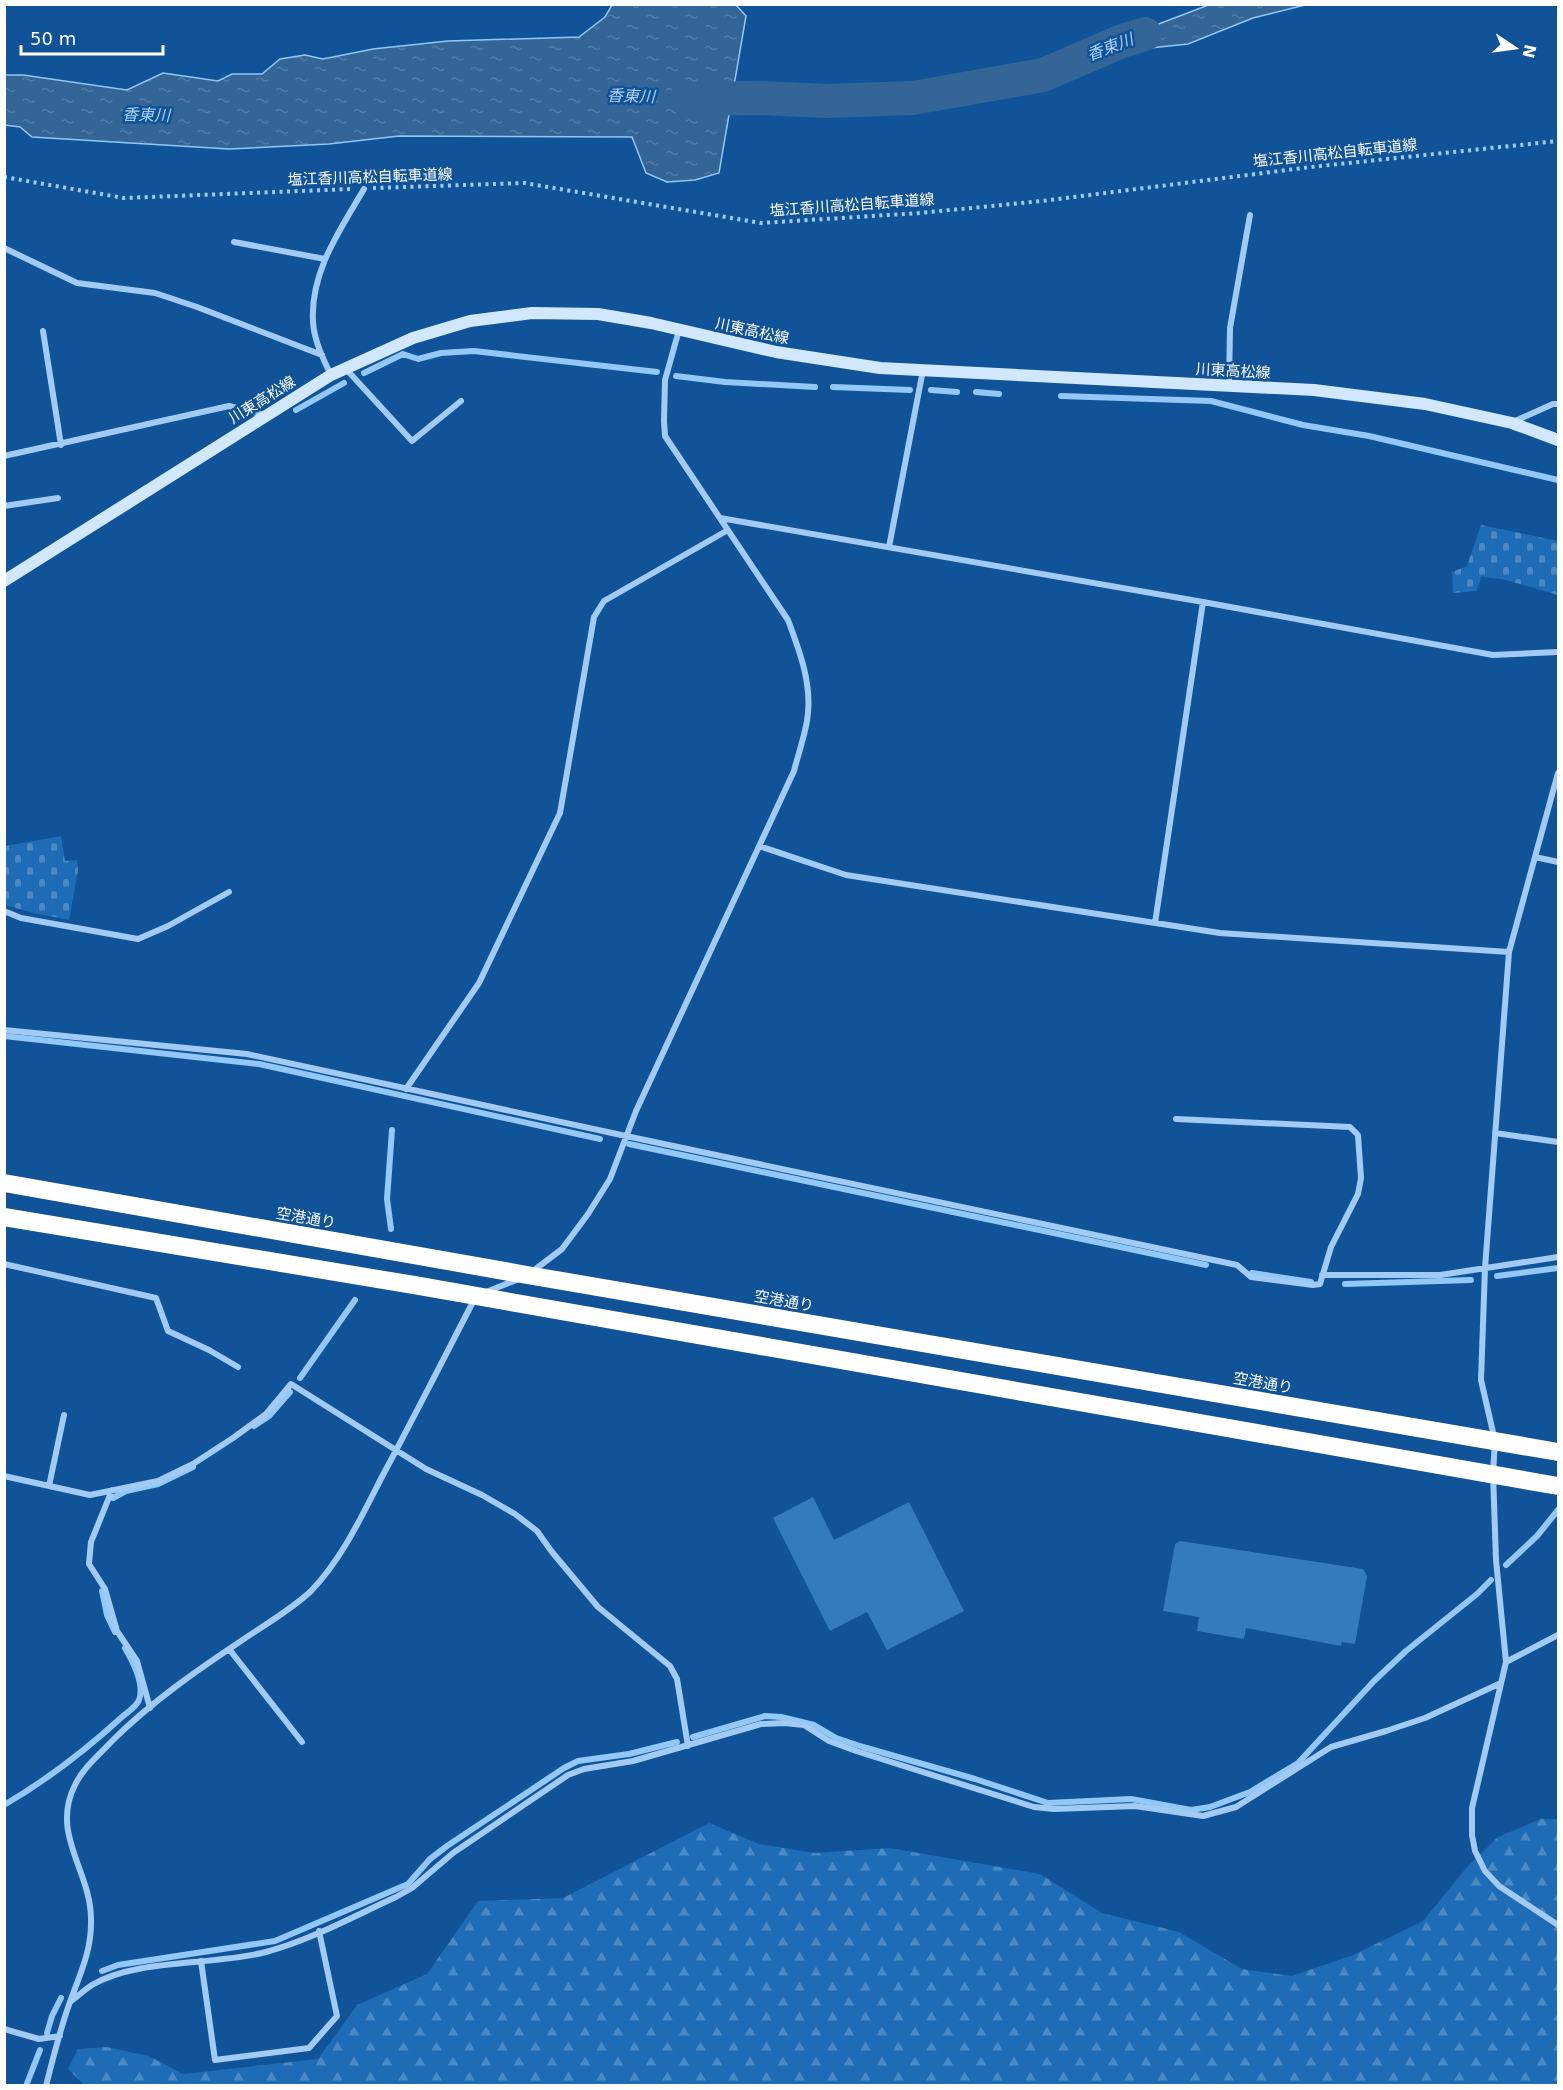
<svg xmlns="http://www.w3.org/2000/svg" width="1563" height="2090" font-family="'DejaVu Sans','Noto Sans JP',sans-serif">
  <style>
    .forest { fill: url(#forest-firs) }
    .cemetery { fill: url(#cemetery-stones) }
    .water { fill: url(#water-ripples); stroke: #92c7f8; stroke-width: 1.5 }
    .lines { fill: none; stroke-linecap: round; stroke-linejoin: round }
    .stream { stroke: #92c7f8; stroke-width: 6 }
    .river { stroke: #346597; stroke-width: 34 }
    .building { fill: #347abf }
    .path { stroke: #a1cbf4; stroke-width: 4; stroke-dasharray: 3 4.5; stroke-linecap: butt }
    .street { stroke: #a1cbf4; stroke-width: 6 }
    .secondary { stroke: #d1e7fd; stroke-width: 12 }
    .highway { stroke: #fff; stroke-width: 18 }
    .labels { text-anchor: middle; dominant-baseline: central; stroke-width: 5; stroke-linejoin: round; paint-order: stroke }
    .street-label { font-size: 15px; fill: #fff; stroke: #105398 }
    .water-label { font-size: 16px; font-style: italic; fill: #add5fb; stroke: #105398 }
  </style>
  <defs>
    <pattern id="forest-firs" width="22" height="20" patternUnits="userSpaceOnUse" patternTransform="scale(1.5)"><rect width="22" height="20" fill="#1e6bb6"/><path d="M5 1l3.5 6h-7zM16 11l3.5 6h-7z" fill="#4b89c5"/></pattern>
    <pattern id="cemetery-stones" width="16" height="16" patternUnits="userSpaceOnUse" patternTransform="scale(1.5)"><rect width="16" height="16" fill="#1e6bb6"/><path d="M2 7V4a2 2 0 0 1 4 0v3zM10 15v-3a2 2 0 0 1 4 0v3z" fill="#4b89c5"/></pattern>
    <pattern id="water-ripples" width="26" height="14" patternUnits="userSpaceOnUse" patternTransform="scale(1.5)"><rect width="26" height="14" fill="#346597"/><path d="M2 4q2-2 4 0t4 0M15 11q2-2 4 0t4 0" fill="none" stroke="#527ca7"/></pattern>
  </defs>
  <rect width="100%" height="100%" fill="#105398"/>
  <!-- forest -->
  <path class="forest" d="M1541,1819H1558V2085L85,2086L68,2069L78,2049L106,2047L149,2056L183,2074L318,2059L357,2005L427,1974L478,1901L563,1898L709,1823L759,1844L815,1853L890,1848L1040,1874L1102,1913L1179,1932L1242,1969L1292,1976L1353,1955L1423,1921L1467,1867L1498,1837Z"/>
  <!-- cemetery -->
  <path class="cemetery" d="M1481,525L1558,541V595L1502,579L1481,577L1477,591L1453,593L1452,572L1467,566Z
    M61,836L65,861L77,860L78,871L69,920L33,913L5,905V846Z"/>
  <!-- water -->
  <path class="water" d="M1211,4L1305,5L1253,18L1188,44L1093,54L1122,38Z
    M612,5H736L746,16L719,173L695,180L667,182L646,173L632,137L399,136L329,144L229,149L32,137L20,127L5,125V75H23L127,90L163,73L218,81L232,74H262L280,59L305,55L323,59L373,49L448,41L579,37L605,17Z"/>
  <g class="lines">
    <!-- stream -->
    <path class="stream" d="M364,373L403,354L418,359L441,353L474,351L657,372
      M676,376L725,382L815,387
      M833,387L910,390
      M931,390L957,392
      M976,392L999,394
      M1061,396L1211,401L1303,425L1369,436L1558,480
      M296,410L344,383
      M4,1036L259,1064L600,1139
      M629,1144L1206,1265
      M391,1229L387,1199L392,1130
      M1252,1273L1311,1282
      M1497,1276L1558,1268
      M1345,1284L1471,1280
      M300,1378L355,1300
      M254,1426L269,1416L290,1392
      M113,1498L126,1491L158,1484L193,1467
      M1506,1565L1537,1536L1558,1510
      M102,1591L107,1615L115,1632
      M693,1737L765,1716L781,1717L814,1725L836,1738L863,1747L975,1779L1048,1803L1131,1799L1191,1810L1210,1807L1250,1792L1298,1763L1374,1681L1406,1651L1477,1594L1491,1580
      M4,1805C47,1780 87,1749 123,1716C128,1712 137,1706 139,1700C145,1685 132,1660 125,1648
      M102,1971L118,1965L275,1941L408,1884L430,1859L447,1846L564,1768L578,1761L629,1754L677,1742
      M47,2033L52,2016L61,1998
      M26,2086L40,2050"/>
    <!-- river -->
    <path class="river" d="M686,99L763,98L825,101L913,98L1043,75L1122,41L1145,34"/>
  </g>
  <!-- building -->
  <path class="building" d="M813,1497L834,1540L909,1502L964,1611L887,1650L867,1612L830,1631L773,1518Z
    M1180,1541L1363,1569L1367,1576L1355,1644L1342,1642L1341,1646L1246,1628L1244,1639L1197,1631L1199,1617L1163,1611L1175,1544Z"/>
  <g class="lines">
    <!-- path -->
    <path class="path" d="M4,177L124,198L351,189
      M373,188L525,183L761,223L920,213L1042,201L1311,167L1558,141"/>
    <!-- street -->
    <path class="street" d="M234,242L325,259
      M4,248L77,283L155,293L197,307L322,355
      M43,331L61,445
      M346,369L412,441L461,401
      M331,375C323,359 314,340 313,322C310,272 340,230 364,189
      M1229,385L1230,328L1250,215
      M1513,422L1553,404H1558
      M4,456L229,406L264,415
      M4,506L58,498
      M720,518L1203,602L1493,655L1558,652
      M889,547L923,370
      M1558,773L1509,952L1485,1268L1481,1380L1495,1441L1493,1473L1496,1560L1506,1662L1472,1808V1835L1475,1851L1485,1871L1499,1886L1558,1925
      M759,846L846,875L1220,933L1509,952
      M1535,857L1558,862
      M4,911L21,918L138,939L168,926L229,892
      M1155,923L1203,602
      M4,1030L247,1054L626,1136L1237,1265L1251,1277L1313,1285L1320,1284L1331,1247L1358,1194L1361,1178L1358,1135L1350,1127L1176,1119
      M406,1089L479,983L560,813L594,617L604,601L728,530
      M1495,1133L1558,1142
      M4,1264L156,1298L168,1331L209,1350L238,1367
      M533,1271L562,1249L588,1214L610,1179L636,1111L794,771C798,755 804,738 807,721C813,686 800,652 788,620L665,436L664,421L665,380L679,330
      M1322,1275H1440L1558,1257
      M486,1292L519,1279
      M4,1476L90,1495L158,1481L193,1464L233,1438L266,1414L291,1384L426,1469L482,1495L515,1514L537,1531L552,1552L598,1607L670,1666L677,1679L688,1746
      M49,1486L64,1415
      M112,1490L91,1542L89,1564L105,1589L117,1631L137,1661L150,1708
      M229,1649L302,1742
      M1506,1662L1558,1635
      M201,1961L215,2060L309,2048L337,2016L319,1931
      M70,2002C77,1997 84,1990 92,1985C137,1958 214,1966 266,1952C311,1940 354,1916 396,1897L412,1888L453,1853L568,1775L584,1769L633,1761L761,1724L784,1723L804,1725L829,1741L856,1751L1034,1807L1054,1809L1135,1806L1203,1816L1236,1807L1331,1747L1386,1731L1425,1718L1501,1683
      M4,2029L39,2039L60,2036
      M46,2086C53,2058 60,2029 70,2002C80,1974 92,1950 91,1919C91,1871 50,1834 75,1785C83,1768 99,1755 112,1741C150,1703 196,1671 241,1641C264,1625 291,1610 311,1591C343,1558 363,1513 384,1473C415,1415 445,1356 475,1298"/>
    <!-- secondary -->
    <path class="secondary" d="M4,581L331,375L413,338L470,321L532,313L598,314L651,323L776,352L880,368L1314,390L1425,404L1512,423L1558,440"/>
    <!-- highway -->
    <path class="highway" d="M4,1183L527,1275L1558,1452
      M4,1217L414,1285L1558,1486"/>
  </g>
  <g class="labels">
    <!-- street labels -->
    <g class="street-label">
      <text transform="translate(1335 153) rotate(-6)">塩江香川高松自転車道線</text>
      <text transform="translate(370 177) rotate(-2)">塩江香川高松自転車道線</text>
      <text transform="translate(852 205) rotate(-4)">塩江香川高松自転車道線</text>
      <text transform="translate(752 331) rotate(12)">川東高松線</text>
      <text transform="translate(1233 371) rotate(3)">川東高松線</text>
      <text transform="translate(262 400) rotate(-32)">川東高松線</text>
      <text transform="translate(306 1218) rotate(10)">空港通り</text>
      <text transform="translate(784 1301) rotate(10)">空港通り</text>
      <text transform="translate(1263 1383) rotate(10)">空港通り</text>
    </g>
    <!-- water labels -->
    <g class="water-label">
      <text transform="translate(1110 47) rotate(-21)">香東川</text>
      <text transform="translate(631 96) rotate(2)">香東川</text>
      <text transform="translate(146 115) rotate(1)">香東川</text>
    </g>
  </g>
  <!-- border -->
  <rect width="1563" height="2090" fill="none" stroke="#ffffff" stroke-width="12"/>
  <!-- north arrow -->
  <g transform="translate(1515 48) rotate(103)" stroke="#105398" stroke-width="4.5" paint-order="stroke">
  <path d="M0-4.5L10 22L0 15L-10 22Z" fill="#ffffff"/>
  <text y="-9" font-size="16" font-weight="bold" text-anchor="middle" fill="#ffffff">N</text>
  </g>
  <!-- scale -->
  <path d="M21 45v9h142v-9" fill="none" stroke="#ffffff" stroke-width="3"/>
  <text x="30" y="45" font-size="18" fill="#ffffff" stroke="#105398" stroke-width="4.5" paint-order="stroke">50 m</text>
</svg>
